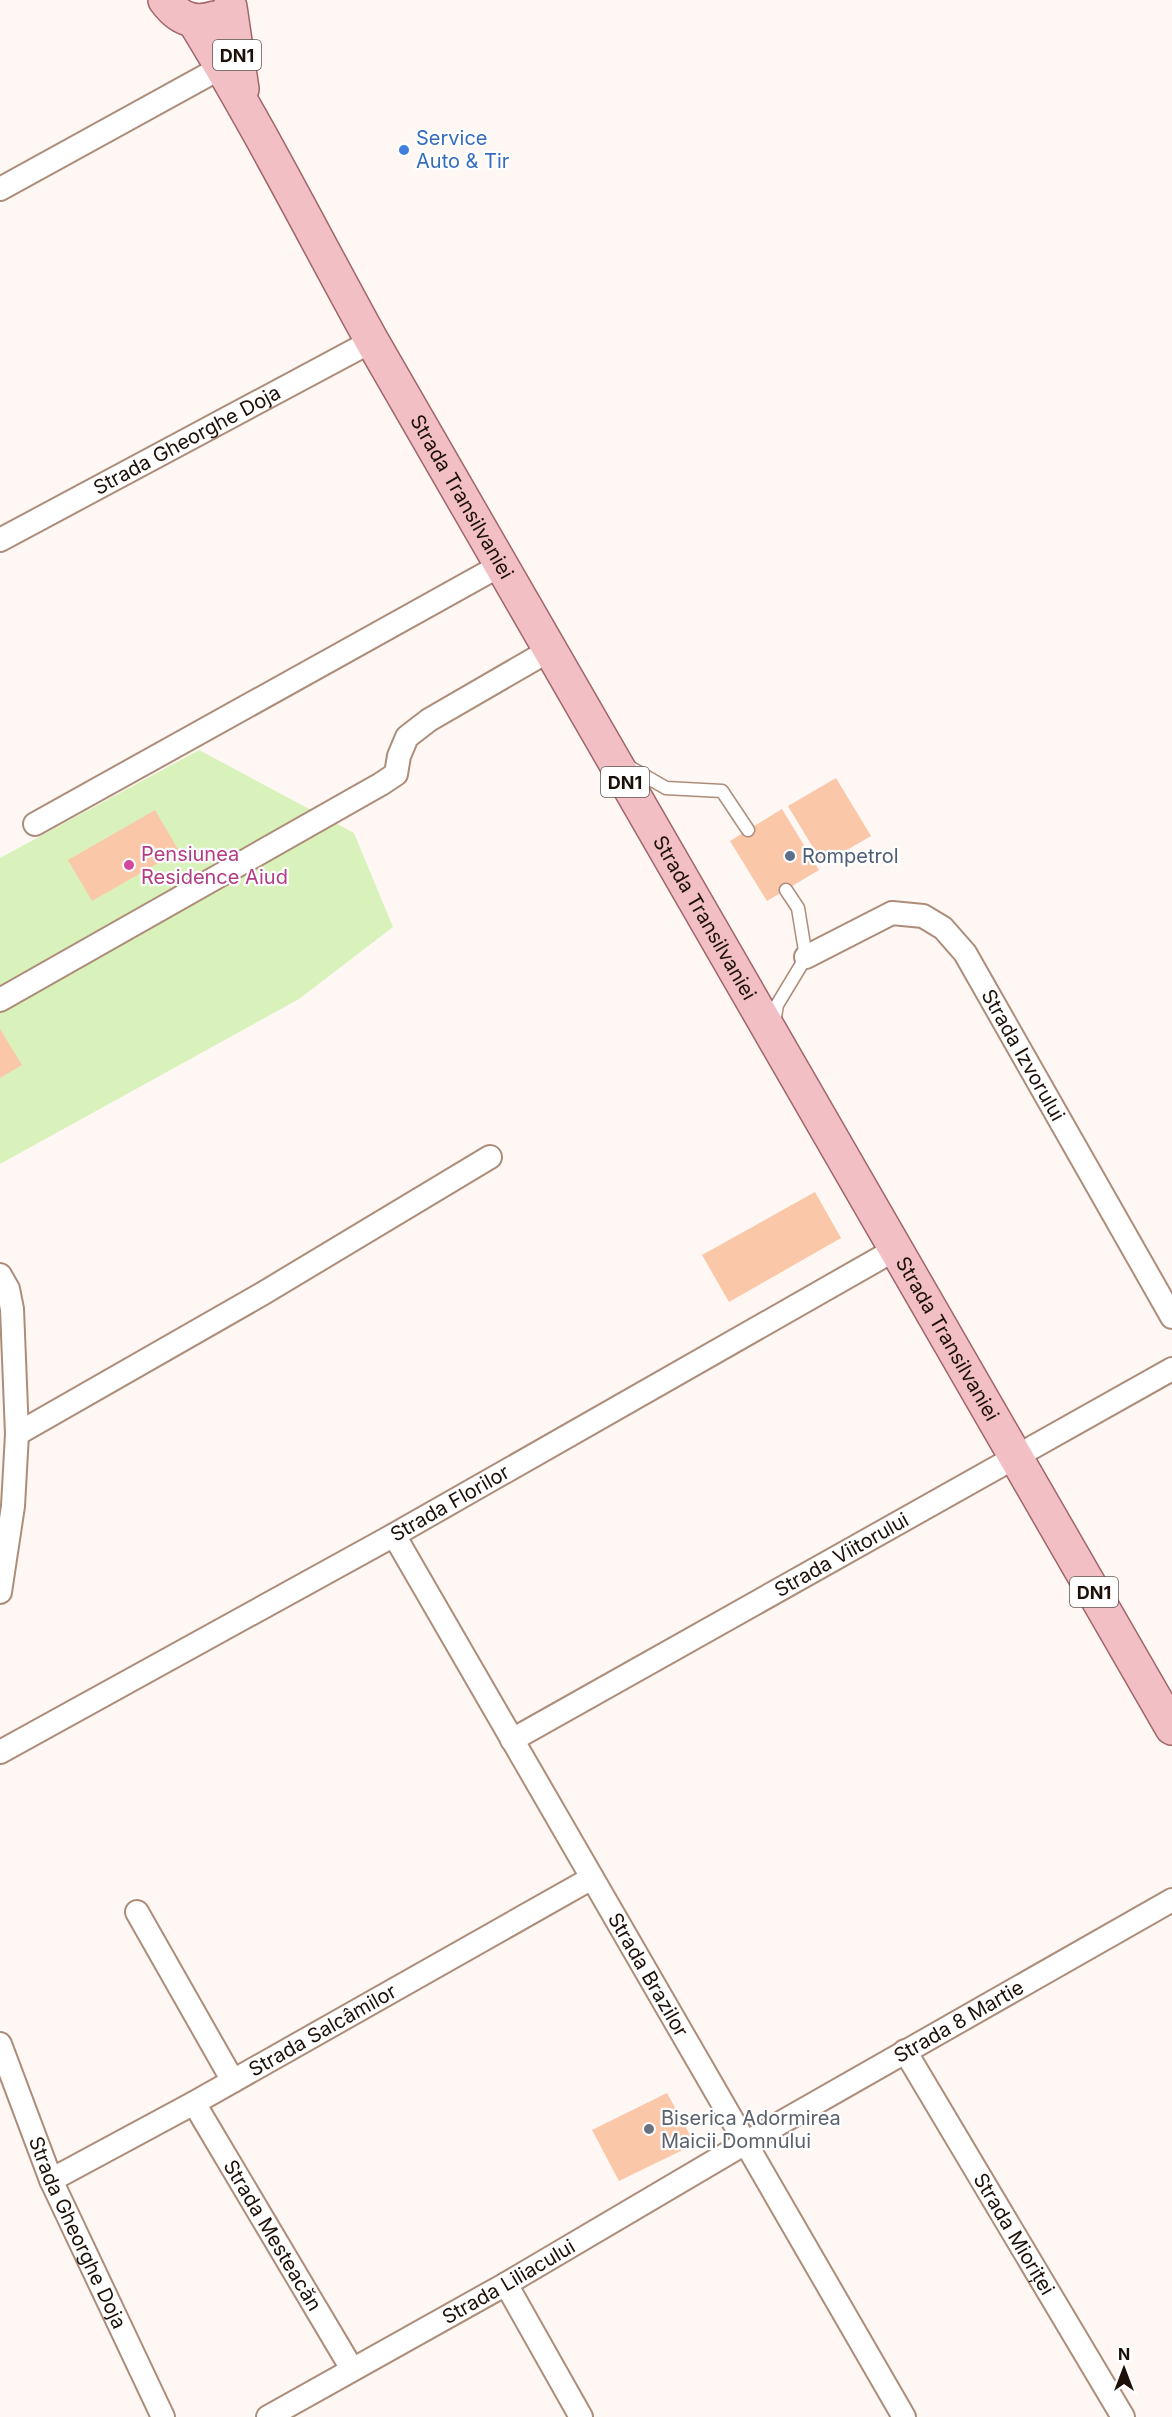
<svg xmlns="http://www.w3.org/2000/svg" width="1172" height="2417" font-family="Inter,sans-serif">
  <style>
    .green { fill: #d9f2bb }
    .building { fill: #fbc7a9 }
    .lines { fill: none; stroke-linecap: round; stroke-linejoin: round }
    .lane-casing { stroke: #ad8d7a; stroke-width: 15 }
    .street-casing { stroke: #ad8d7a; stroke-width: 26 }
    .primary-casing { stroke: #a06669; stroke-width: 36 }
    .lane { stroke: #fff; stroke-width: 12 }
    .street { stroke: #fff; stroke-width: 22 }
    .primary { stroke: #f1bfc4; stroke-width: 33 }
    .shop-dot { fill: #3f7fe0; stroke: #fff; stroke-width: 2 }
    .service-dot { fill: #5c6f8a; stroke: #fff; stroke-width: 2 }
    .hotel-dot { fill: #d1479c; stroke: #fff; stroke-width: 2 }
    .worship-dot { fill: #6b7280; stroke: #fff; stroke-width: 2 }
    .labels { text-anchor: middle; dominant-baseline: central; stroke-width: 4.5; stroke-linejoin: round; paint-order: stroke }
    .shield { fill: #fff; stroke: #605853; stroke-width: 1.5 }
    .shield-label { font-size: 18px; font-weight: bold; fill: #1c1009 }
    .shop-label { font-size: 20px; fill: #366cbe; stroke: #fff; text-anchor: start }
    .street-label { font-size: 20px; fill: #1c1009; stroke: #fff }
    .hotel-label { font-size: 20px; fill: #b23c85; stroke: #fff; text-anchor: start }
    .service-label { font-size: 20px; fill: #4e5e75; stroke: #fff; text-anchor: start }
    .worship-label { font-size: 20px; fill: #5b616d; stroke: #fff; text-anchor: start }
  </style>
  <rect width="100%" height="100%" fill="#fef7f3"/>
  <!-- green -->
  <path class="green" d="M199,750L354,833L393,927L299,999L0,1164V858Z"/>
  <!-- building -->
  <path class="building" d="M836,778L871,836L823,864L788,806Z
    M782,809L819,870L767,901L730,841Z
    M155,810L179,851L92,901L68,860Z
    M0,1029L22,1065L0,1078Z
    M815,1192L841,1238L729,1302L702,1255Z
    M667,2093L695,2144L619,2181L592,2130Z"/>
  <g class="lines">
    <defs>
      <path id="lane" d="M626,765L666,788L722,791L748,830
        M774,1023L777,1005L806,957L798,908L786,890"/>
      <g id="street">
        <path d="M0,189L222,67"/>
        <path id="s1" d="M0,540L372,341"/>
        <path d="M35,824L501,565"/>
        <path id="s2" d="M806,957L892,913L923,916L943,928L965,953L1172,1317"/>
        <path d="M0,1000L381,784L396,774L399,756L407,737L429,720L550,650"/>
        <path d="M0,1275L8,1289L12,1309L17,1434L13,1506L0,1592"/>
        <path d="M17,1434L262,1294L490,1157"/>
        <path id="s3" d="M394,1535L904,2417"/>
        <path id="s4" d="M512,1740L1172,1369"/>
        <path id="s5" d="M0,1752L394,1535L896,1249"/>
        <path d="M137,1912L233,2081"/>
        <path id="s6" d="M0,2044L51,2180L163,2417"/>
        <path id="s7" d="M905,2051L1123,2417"/>
        <path id="s8" d="M194,2103L352,2369"/>
        <path id="s9" d="M51,2180L194,2103L592,1878"/>
        <path d="M506,2284L581,2417"/>
        <path id="s10" d="M268,2417L506,2284L747,2142L1172,1900"/>
      </g>
      <g id="primary">
        <path d="M165,0C178,18 193,25 215,18"/>
        <path d="M230,7L242,89"/>
        <path id="s11" d="M194,21C258,125 313,234 372,341L1172,1728"/>
      </g>
    </defs>
    <!-- lane casing -->
    <use href="#lane" class="lane-casing"/>
    <!-- street casing -->
    <use href="#street" class="street-casing"/>
    <!-- primary casing -->
    <use href="#primary" class="primary-casing"/>
    <!-- lane -->
    <use href="#lane" class="lane"/>
    <!-- street -->
    <use href="#street" class="street"/>
    <!-- primary -->
    <use href="#primary" class="primary"/>
  </g>
  <!-- markers -->
  <circle class="shop-dot" cx="404" cy="150" r="6"/>
  <circle class="service-dot" cx="790" cy="856" r="6"/>
  <circle class="hotel-dot" cx="129" cy="865" r="6"/>
  <circle class="worship-dot" cx="649" cy="2129" r="6"/>
  <g class="labels">
    <!-- shield labels -->
    <g class="shield">
      <rect x="213" y="40" width="48" height="30" rx="4.5"/>
      <rect x="601" y="767" width="48" height="30" rx="4.5"/>
      <rect x="1070" y="1577" width="48" height="30" rx="4.5"/>
    </g>
    <g class="shield-label">
      <text x="237" y="55">DN1</text>
      <text x="625" y="782">DN1</text>
      <text x="1094" y="1592">DN1</text>
    </g>
    <!-- shop labels -->
    <g class="shop-label">
      <text x="416" y="138">Service<tspan x="416" dy="23">Auto &amp; Tir</tspan></text>
    </g>
    <!-- street labels -->
    <g class="street-label">
      <text stroke="none"><textPath href="#s1" startOffset="212">Strada Gheorghe Doja</textPath></text>
      <text stroke="none"><textPath href="#s11" startOffset="546">Strada Transilvaniei</textPath></text>
      <text stroke="none"><textPath href="#s11" startOffset="1032">Strada Transilvaniei</textPath></text>
      <text stroke="none"><textPath href="#s2" startOffset="302">Strada Izvorului</textPath></text>
      <text stroke="none"><textPath href="#s11" startOffset="1518">Strada Transilvaniei</textPath></text>
      <text stroke="none"><textPath href="#s5" startOffset="514">Strada Florilor</textPath></text>
      <text stroke="none"><textPath href="#s4" startOffset="378">Strada Viitorului</textPath></text>
      <text stroke="none"><textPath href="#s3" startOffset="508">Strada Brazilor</textPath></text>
      <text stroke="none"><textPath href="#s10" startOffset="796">Strada 8 Martie</textPath></text>
      <text stroke="none"><textPath href="#s9" startOffset="310">Strada Salcâmilor</textPath></text>
      <text stroke="none"><textPath href="#s6" startOffset="204">Strada Gheorghe Doja</textPath></text>
      <text stroke="none"><textPath href="#s7" startOffset="213">Strada Mioriței</textPath></text>
      <text stroke="none"><textPath href="#s8" startOffset="154">Strada Mesteacăn</textPath></text>
      <text stroke="none"><textPath href="#s10" startOffset="276">Strada Liliacului</textPath></text>
    </g>
    <!-- hotel labels -->
    <g class="hotel-label">
      <text x="141" y="854">Pensiunea<tspan x="141" dy="23">Residence Aiud</tspan></text>
    </g>
    <!-- service labels -->
    <g class="service-label">
      <text x="802" y="856">Rompetrol</text>
    </g>
    <!-- worship labels -->
    <g class="worship-label">
      <text x="661" y="2118">Biserica Adormirea<tspan x="661" dy="23">Maicii Domnului</tspan></text>
    </g>
  </g>
  <!-- north arrow -->
  <g transform="translate(1124 2369)" stroke="#ffffff" stroke-width="4.5" paint-order="stroke">
  <path d="M0-4.5L10 22L0 15L-10 22Z" fill="#1c1009"/>
  <text y="-9" font-size="16" font-weight="bold" text-anchor="middle" fill="#1c1009">N</text>
  </g>
</svg>
